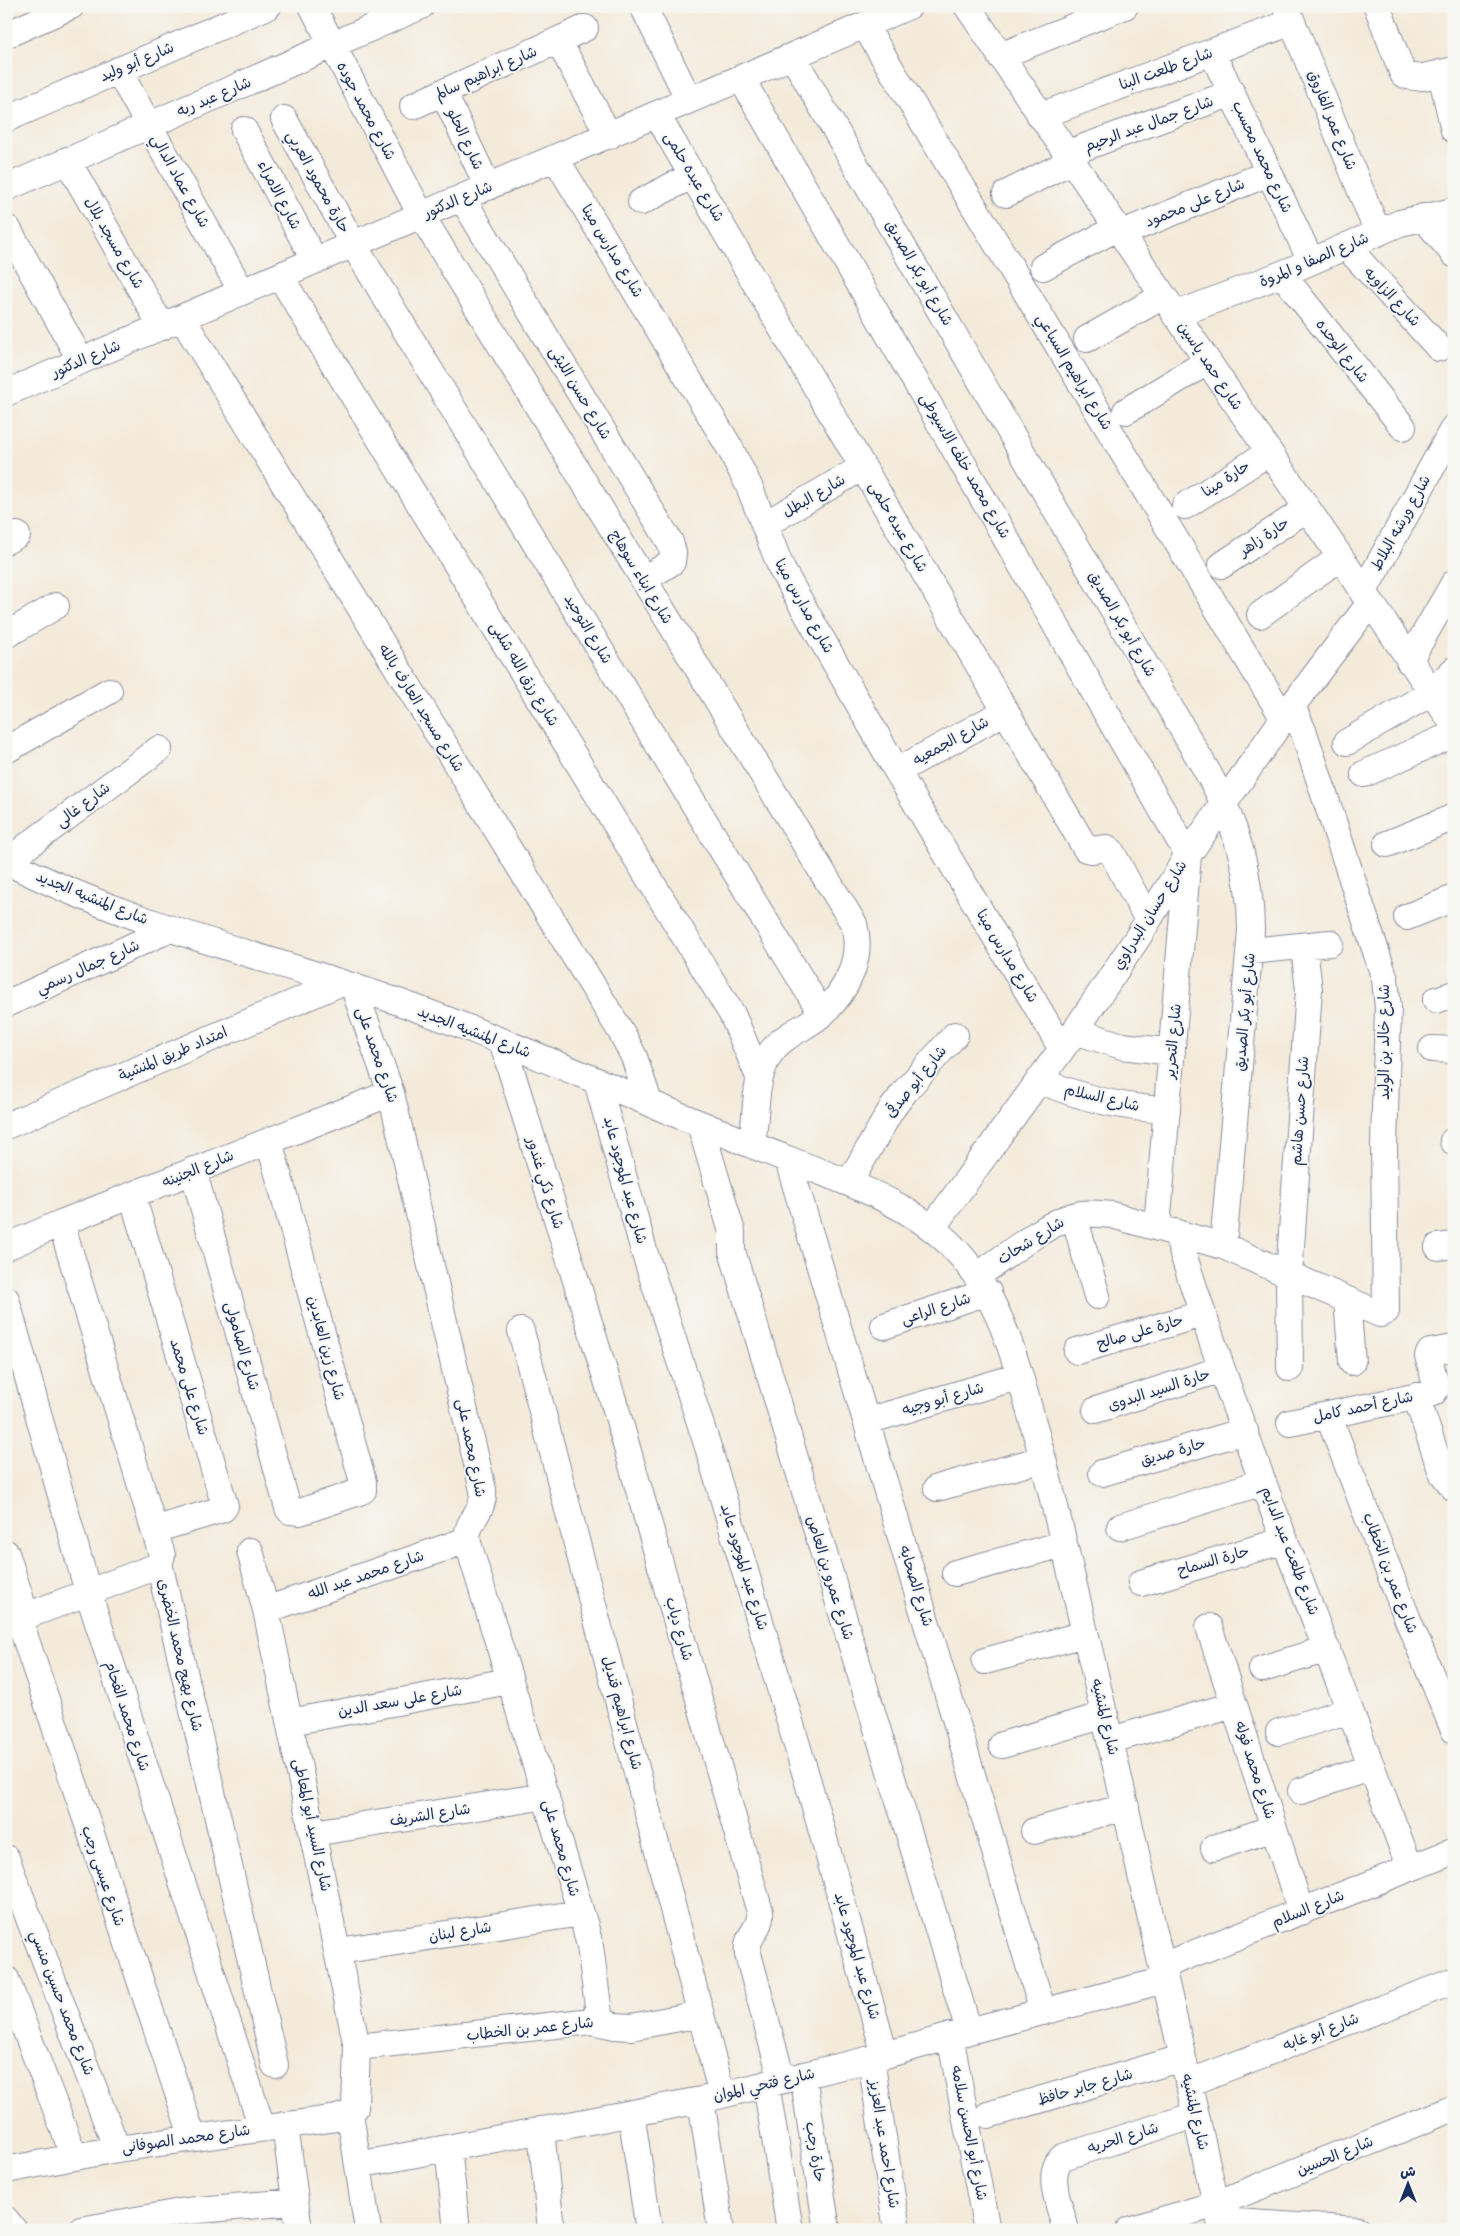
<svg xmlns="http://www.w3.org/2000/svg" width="1460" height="2236" font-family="'Balsamiq Sans','Playpen Sans Arabic',sans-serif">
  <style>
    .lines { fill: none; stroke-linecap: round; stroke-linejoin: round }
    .minor-casing { stroke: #888c9c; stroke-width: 28 }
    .minor { stroke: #fff; stroke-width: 26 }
    .labels { text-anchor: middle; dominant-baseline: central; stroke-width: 4; stroke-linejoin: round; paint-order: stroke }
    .street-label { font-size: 15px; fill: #1b2f5e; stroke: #f6f6f2 }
  </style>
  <rect width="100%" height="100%" fill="#f6f6f2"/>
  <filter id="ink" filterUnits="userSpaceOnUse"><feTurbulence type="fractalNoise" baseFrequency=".02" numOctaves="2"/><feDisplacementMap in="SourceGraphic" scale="10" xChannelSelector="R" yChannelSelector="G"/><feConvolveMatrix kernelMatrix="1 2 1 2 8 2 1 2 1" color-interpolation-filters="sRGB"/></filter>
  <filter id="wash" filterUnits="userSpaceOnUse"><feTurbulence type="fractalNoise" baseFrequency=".0096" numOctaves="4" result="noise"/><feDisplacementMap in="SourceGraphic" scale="20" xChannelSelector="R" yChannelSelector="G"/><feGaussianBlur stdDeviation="1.12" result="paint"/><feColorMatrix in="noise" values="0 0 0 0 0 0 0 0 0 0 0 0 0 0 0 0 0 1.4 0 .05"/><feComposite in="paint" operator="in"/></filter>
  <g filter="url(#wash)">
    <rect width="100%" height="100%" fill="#f4eada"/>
  </g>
  <g filter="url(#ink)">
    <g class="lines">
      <defs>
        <path id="minor" d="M312,6L421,215L854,924C863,957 848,990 823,1013C807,1028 782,1034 769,1055C753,1083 757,1114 752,1145
          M643,6L689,100
          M967,6L1454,725
          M1377,6L1403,74C1418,82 1438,73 1454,70
          M1286,7L1378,233
          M865,26L1284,719
          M6,35L71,6
          M558,40L609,136
          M1212,52L1311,261
          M1000,56L1125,6
          M793,57L1208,773C1236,822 1251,873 1251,931L1223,1246
          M118,70L242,292
          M1441,73L1454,130
          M741,78L1188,855L1157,1227
          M443,92L488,187
          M413,106L585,28
          M657,115L1086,849L1091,850L1107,848L1111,851L1148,920
          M1040,116L1292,22
          M6,119L268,6
          M284,119L353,244L822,1014
          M244,130L315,261
          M1066,154L1232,93
          M556,159L730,448L749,486L782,570L897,771L1062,1049
          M67,160L162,327
          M6,188L421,6
          M1006,194L1071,161
          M462,198L670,542L673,553L672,562L643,580
          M641,202L693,175
          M1423,217L1454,254
          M8,229L81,361
          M1120,234L1269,173
          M1346,246L1439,348
          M1043,267L1117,228
          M1282,274L1403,427
          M280,276L732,1014L759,1077
          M1175,315L1282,274L1400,223L1454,211
          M182,318L623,1035L634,1057L649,1102
          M1087,339L1163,296
          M6,393L909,6
          M1126,411L1207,362
          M1185,506L1268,453
          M764,525L863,467
          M6,541L17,535
          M1222,565L1306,509
          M1363,593L1454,427
          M1260,615L1339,558
          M6,635L56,606
          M1409,661L1454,583
          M1347,742L1431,693L1454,670
          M6,750L109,691
          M897,771L1006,711
          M1364,774L1454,734
          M1387,844L1454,817
          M6,861C116,918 237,949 354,987C479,1027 597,1083 718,1131C744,1142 769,1152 795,1162C849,1183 906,1202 949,1243C1003,1296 1017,1367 1037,1437C1057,1510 1073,1584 1091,1657C1136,1848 1178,2039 1222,2230
          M7,861L159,749
          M1407,917L1454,898
          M1251,951L1330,943
          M353,986L391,1093L483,1490C485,1512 466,1520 467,1540L585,1926L590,1946L600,2021
          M1436,1000L1454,994
          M6,1004L170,929
          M1075,1031L1122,1046L1172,1052
          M502,1041L617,1413L760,1912C762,1930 745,1934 748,1954L782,2080
          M1432,1049L1454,1050
          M1039,1080C1081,1098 1121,1108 1167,1110
          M597,1081L644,1251L708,1447L808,1782L885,2055
          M700,1124L732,1232V1251L969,2031
          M6,1126L340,983
          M1453,1141H1454
          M788,1160L1043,2012
          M193,1170L288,1508L290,1511L300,1512L359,1492L363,1490V1482L269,1141
          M849,1183L891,1110L906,1090L955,1035
          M132,1195L225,1506L223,1509L154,1530
          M1074,1216L1097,1296
          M61,1223L162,1555L159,1563L275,2065
          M932,1228L1075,1031L1138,937L1188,855L1292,706L1370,603
          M1176,1232C1244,1447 1331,1657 1410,1868
          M6,1247L61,1223L391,1093
          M1438,1247L1454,1245
          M977,1276C1004,1258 1043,1225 1073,1216C1086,1212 1099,1214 1112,1215L1223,1246L1380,1314L1386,1311L1384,1145L1388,1008L1385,979L1304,733L1292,706
          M6,1299L88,1592L262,2128
          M1347,1300L1352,1362
          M884,1326L988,1292
          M521,1331L722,2095
          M1077,1351L1202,1314
          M1290,1368L1289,1275L1309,990L1304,947
          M1416,1396L1442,1473L1454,1488
          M1096,1410L1222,1369
          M1328,1415L1408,1620L1454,1730
          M867,1421L1020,1376
          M1290,1423L1433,1393L1437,1388L1428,1356L1430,1352L1454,1348
          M1102,1473L1245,1431
          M937,1488L1043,1459
          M1120,1527L1263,1482
          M6,1553L26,1616
          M160,1565L26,1616L20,1622L193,2138
          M955,1573L1064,1544
          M1141,1583L1285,1540
          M266,1610L467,1540
          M1209,1627L1301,1912
          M985,1661L1085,1634
          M1262,1669L1327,1649
          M290,1722L509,1681
          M1279,1732L1350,1710
          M1111,1740L1234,1705
          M1002,1745L1105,1715
          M1301,1791L1372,1767
          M1034,1831L1126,1807
          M313,1833L546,1796
          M1214,1848L1274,1828
          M6,1858L117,2149
          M339,1951L581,1913
          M1162,1966L1454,1851
          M6,1979L74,2156
          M950,2036L987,2230
          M357,2047L592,2021L615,2026L631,2027L701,2014
          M871,2059L897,2230
          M803,2075L827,2230
          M1188,2083L1454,1981
          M766,2084L790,2230
          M701,2100L721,2230
          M631,2113L649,2230
          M350,2114L368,2230
          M988,2115L1182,2058
          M285,2125L299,2230
          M541,2130L551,2230
          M448,2148L457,2230
          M358,2165L701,2100L871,2059L969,2031L1165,1980
          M6,2170L117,2149L337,2118L350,2114L355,2108L357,2047L266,1610L250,1551
          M6,2220L14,2230
          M1220,2221L1358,2230
          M81,2230L186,2211L294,2202
          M1066,2230C1061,2209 1044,2173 1063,2157L1196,2115
          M1129,2230L1216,2204L1454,2108"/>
      </defs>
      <!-- minor casing -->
      <use href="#minor" class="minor-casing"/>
      <!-- minor -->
      <use href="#minor" class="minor"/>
    </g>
  </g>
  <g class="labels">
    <!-- street labels -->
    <g class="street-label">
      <text transform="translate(137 62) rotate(-23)">شارع أبو وليد</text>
      <text transform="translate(1166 69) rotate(-20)">شارع طلعت البنا</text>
      <text transform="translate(486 73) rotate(-24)">شارع ابراهيم سالم</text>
      <text transform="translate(214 97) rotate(-23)">شارع عبد ربه</text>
      <text transform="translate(366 111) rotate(62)">شارع محمد جوده</text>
      <text transform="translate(1332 120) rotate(68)">شارع عمر الفاروق</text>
      <text transform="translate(1149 124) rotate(-20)">شارع جمال عبد الرحيم</text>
      <text transform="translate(465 139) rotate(65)">شارع الحلو</text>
      <text transform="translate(1262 157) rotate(65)">شارع محمد محسب</text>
      <text transform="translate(694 177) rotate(59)">شارع عبده حلمى</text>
      <text transform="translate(180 181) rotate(61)">شارع عماد الدالي</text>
      <text transform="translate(318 182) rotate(61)">حارة محمود العربي</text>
      <text transform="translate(279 195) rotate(62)">شارع الامراء</text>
      <text transform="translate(458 200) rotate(-23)">شارع الدكتور</text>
      <text transform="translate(1195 203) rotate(-22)">شارع على محمود</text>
      <text transform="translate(114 243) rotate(60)">شارع مسجد بلال</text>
      <text transform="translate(612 251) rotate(59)">شارع مدارس مينا</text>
      <text transform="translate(1314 260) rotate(-23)">شارع الصفا و المروة</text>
      <text transform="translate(919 273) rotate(60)">شارع أبو بكر الصديق</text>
      <text transform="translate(1392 297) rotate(47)">شارع الزاويه</text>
      <text transform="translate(1342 351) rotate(52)">شارع الوحده</text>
      <text transform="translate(86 359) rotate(-23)">شارع الدكتور</text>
      <text transform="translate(1210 366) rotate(56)">شارع حمد ياسين</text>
      <text transform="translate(1074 372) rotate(59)">شارع ابراهيم السباعي</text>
      <text transform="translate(580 393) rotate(59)">شارع حسن الليثى</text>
      <text transform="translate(965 466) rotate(60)">شارع محمد خلف الاسيوطى</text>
      <text transform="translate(1226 479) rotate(-33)">حارة مينا</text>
      <text transform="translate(814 496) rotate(-30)">شارع البطل</text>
      <text transform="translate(1401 523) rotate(-61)">شارع ورشه البلاط</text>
      <text transform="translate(898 527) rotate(60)">شارع عبده حلمى</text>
      <text transform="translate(1264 537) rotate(-34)">حارة زاهر</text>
      <text transform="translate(641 577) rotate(59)">شارع ابناء سوهاج</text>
      <text transform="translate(804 606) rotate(61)">شارع مدارس مينا</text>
      <text transform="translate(1122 624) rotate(60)">شارع أبو بكر الصديق</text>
      <text transform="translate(588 629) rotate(59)">شارع التوحيد</text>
      <text transform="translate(524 674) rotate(59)">شارع رزق الله شلبى</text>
      <text transform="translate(421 708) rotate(58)">شارع مسجد العارف بالله</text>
      <text transform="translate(951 741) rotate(-29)">شارع الجمعيه</text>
      <text transform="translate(83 805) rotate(-37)">شارع غالى</text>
      <text transform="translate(92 898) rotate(22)">شارع المنشيه الجديد</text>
      <text transform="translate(1150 915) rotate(-58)">شارع حسان البدراوي</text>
      <text transform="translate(1007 956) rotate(59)">شارع مدارس مينا</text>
      <text transform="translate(88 967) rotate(-24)">شارع جمال رسمي</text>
      <text transform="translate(1245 1012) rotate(-85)">شارع أبو بكر الصديق</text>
      <text transform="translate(474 1032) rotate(21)">شارع المنشيه الجديد</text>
      <text transform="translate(1173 1041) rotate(-85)">شارع التحرير</text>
      <text transform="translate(1384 1042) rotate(-90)">شارع خالد بن الوليد</text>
      <text transform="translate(173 1054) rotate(-23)">امتداد طريق المنشية</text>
      <text transform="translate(377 1055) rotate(71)">شارع محمد على</text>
      <text transform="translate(916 1082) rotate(-51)">شارع أبو صدقى</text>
      <text transform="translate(1102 1098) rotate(13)">شارع السلام</text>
      <text transform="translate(1300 1111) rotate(-86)">شارع حسن هاشم</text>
      <text transform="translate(198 1169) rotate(-22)">شارع الجنينه</text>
      <text transform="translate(625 1180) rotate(75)">شارع عبد الموجود عابد</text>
      <text transform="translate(545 1183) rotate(73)">شارع ذكي غندور</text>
      <text transform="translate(1031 1241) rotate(-32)">شارع شحات</text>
      <text transform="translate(936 1309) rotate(-18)">شارع الراعى</text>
      <text transform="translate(1140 1332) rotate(-16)">حارة على صالح</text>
      <text transform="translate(242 1346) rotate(74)">شارع الصامولى</text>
      <text transform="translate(326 1348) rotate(75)">شارع زين العابدين</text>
      <text transform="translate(189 1387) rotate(73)">شارع على محمد</text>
      <text transform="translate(1159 1390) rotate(-18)">حارة السيد البدوى</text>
      <text transform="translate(943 1399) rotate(-16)">شارع أبو وجيه</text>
      <text transform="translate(1363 1407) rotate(-12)">شارع أحمد كامل</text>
      <text transform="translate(471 1448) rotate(79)">شارع محمد على</text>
      <text transform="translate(1173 1452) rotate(-16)">حارة صديق</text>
      <text transform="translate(1290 1551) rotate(69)">شارع طلعت عبد الدايم</text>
      <text transform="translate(1213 1561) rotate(-16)">حارة السماح</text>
      <text transform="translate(744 1567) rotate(73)">شارع عبد الموجود عابد</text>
      <text transform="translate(1390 1573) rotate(69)">شارع عمر بن الخطاب</text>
      <text transform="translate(366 1575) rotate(-19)">شارع محمد عبد الله</text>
      <text transform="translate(830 1578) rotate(73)">شارع عمرو بن العاص</text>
      <text transform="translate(916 1586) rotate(73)">شارع الصحابه</text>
      <text transform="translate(679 1629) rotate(74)">شارع دياب</text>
      <text transform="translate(180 1655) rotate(77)">شارع بهيج محمد الخضرى</text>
      <text transform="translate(400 1701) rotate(-10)">شارع على سعد الدين</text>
      <text transform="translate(622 1713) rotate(75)">شارع ابراهيم قنديل</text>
      <text transform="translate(127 1716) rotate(72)">شارع محمد الفحام</text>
      <text transform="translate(1105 1717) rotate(77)">شارع المنشيه</text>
      <text transform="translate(1255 1770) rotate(72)">شارع محمد فوله</text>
      <text transform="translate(430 1815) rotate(-9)">شارع الشريف</text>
      <text transform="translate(312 1825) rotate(78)">شارع السيد أبو المعاطى</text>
      <text transform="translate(561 1848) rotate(74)">شارع محمد على</text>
      <text transform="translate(103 1876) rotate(71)">شارع عيسى رجب</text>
      <text transform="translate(1308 1909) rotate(-22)">شارع السلام</text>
      <text transform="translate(460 1932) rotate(-9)">شارع لبنان</text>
      <text transform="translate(857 1956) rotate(74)">شارع عبد الموجود عابد</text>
      <text transform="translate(62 2003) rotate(69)">شارع محمد حسين منسي</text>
      <text transform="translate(530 2029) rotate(-6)">شارع عمر بن الخطاب</text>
      <text transform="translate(1321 2032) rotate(-21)">شارع أبو غابه</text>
      <text transform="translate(764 2085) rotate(-13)">شارع فتحي الموان</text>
      <text transform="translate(1085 2087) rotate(-16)">شارع جابر حافظ</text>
      <text transform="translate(1195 2112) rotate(77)">شارع المنشيه</text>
      <text transform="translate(969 2133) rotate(79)">شارع أبو الحسن سلامه</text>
      <text transform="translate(1123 2138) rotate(-17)">شارع الحريه</text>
      <text transform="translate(186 2139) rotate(-8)">شارع محمد الصوفانى</text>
      <text transform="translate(884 2144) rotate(81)">شارع احمد عبد العزيز</text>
      <text transform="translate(815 2152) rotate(81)">حارة رجب</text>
      <text transform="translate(1335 2156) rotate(-22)">شارع الحسين</text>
    </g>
  </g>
  <!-- margin -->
  <rect width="1460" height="2236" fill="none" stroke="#f6f6f2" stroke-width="25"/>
  <!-- north arrow -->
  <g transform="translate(1408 2184)" stroke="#f6f6f2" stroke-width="4" paint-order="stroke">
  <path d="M0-4L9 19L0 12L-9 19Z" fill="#1b2f5e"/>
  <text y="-8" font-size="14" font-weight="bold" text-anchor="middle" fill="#1b2f5e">ش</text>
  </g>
</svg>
